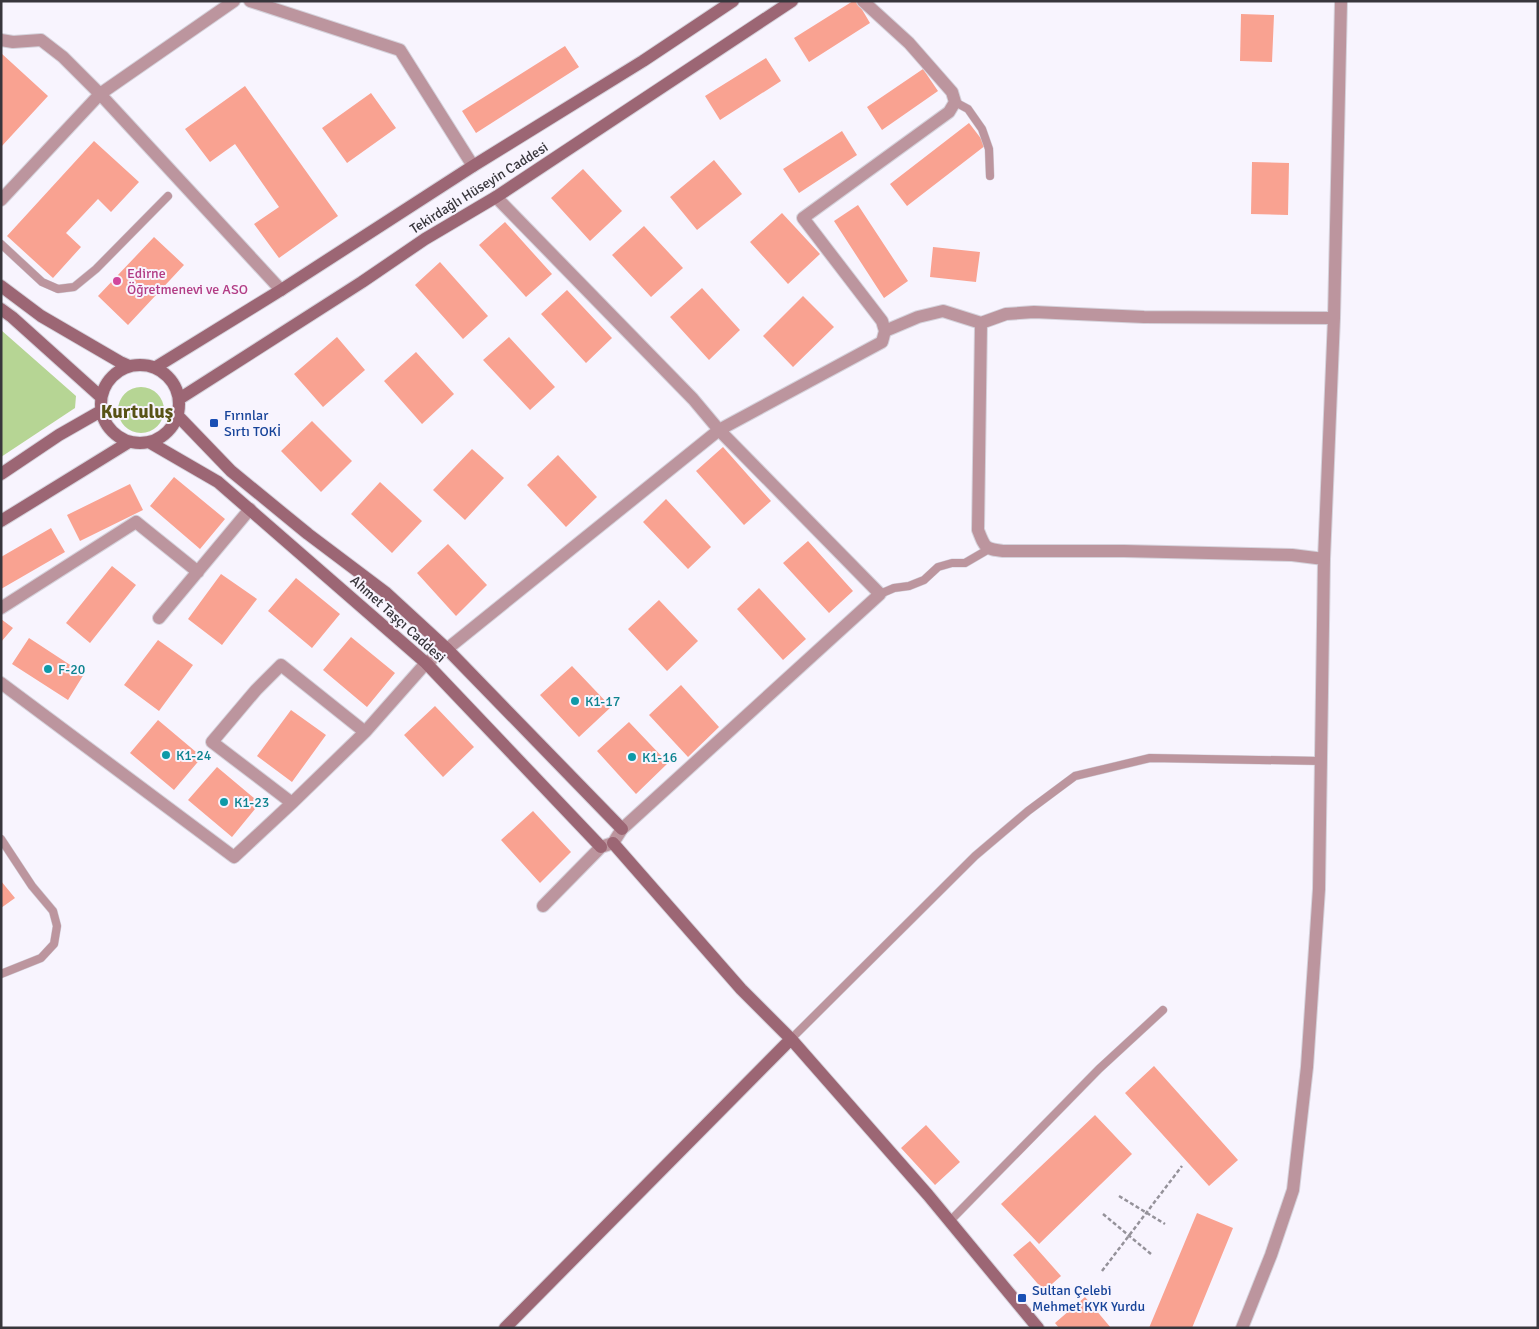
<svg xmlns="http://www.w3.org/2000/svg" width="1539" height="1329" font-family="Signika,sans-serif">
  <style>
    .green { fill: #b6d594 }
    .building { fill: #f9a291 }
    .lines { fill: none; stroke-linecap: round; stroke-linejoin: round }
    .lane-casing { stroke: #d5d2db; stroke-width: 9 }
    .street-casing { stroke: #d5d2db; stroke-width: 14 }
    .secondary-casing { stroke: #d5d2db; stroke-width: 14 }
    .path { stroke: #95929a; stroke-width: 2.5; stroke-dasharray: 4 2.5; stroke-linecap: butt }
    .lane { stroke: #bc959e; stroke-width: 8 }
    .street { stroke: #bc959e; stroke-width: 12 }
    .secondary { stroke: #9c6674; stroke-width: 12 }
    .hotel-dot { fill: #d1479c; stroke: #f8f4fe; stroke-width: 2 }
    .transit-dot { fill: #1a4fb4; stroke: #f8f4fe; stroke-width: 2 }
    .culture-dot { fill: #0f9aa8; stroke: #f8f4fe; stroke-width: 2 }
    .labels { text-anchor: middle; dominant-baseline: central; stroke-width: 4; stroke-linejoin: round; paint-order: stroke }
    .street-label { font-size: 14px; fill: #38363c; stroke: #f8f4fe }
    .hotel-label { font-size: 14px; fill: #b23c85; stroke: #f8f4fe; text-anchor: start }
    .transit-label { font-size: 14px; fill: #164399; stroke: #f8f4fe; text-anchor: start }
    .culture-label { font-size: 14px; fill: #0d838f; stroke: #f8f4fe; text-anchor: start }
    .district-label { font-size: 19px; font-weight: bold; fill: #585316; stroke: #f8f4fe }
  </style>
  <rect width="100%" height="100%" fill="#f8f4fe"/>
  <!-- green -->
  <path class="green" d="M1,330L76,396L75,408L1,457Z
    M118 410a23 23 0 1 1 46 0a23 23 0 1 1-46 0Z"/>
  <!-- building -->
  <path class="building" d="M853,1H857L870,23L809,62L794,38Z
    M1241,14L1274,15L1272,62L1240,61Z
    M565,46L579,67L476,133L462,111Z
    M1,53L48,96L1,147Z
    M766,58L781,81L720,120L705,96Z
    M923,69L938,91L882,130L867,107Z
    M245,86L338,216L279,258L254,224L279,207L235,144L210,162L185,129Z
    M371,93L396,128L347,163L322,128Z
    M969,123L986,145L907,206L890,184Z
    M842,131L857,155L799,193L783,169Z
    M94,141L139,182L111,212L98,199L66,233L81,247L53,278L7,236Z
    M714,160L742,194L697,230L670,197Z
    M1252,162L1289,163L1288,215L1251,214Z
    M583,169L622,211L590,241L551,198Z
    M858,205L908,281L884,298L834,221Z
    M782,213L820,254L788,284L750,242Z
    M505,222L552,274L526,297L479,245Z
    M644,226L683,268L651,297L612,255Z
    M154,237L184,265L128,325L98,296Z
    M933,247L980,252L976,282L930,277Z
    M440,262L488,316L463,339L415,285Z
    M702,288L740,330L709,360L670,317Z
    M567,290L612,338L586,363L541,314Z
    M803,296L834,327L793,367L763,336Z
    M337,337L365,370L323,407L294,374Z
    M509,337L555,387L530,410L483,360Z
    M416,352L454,394L422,424L384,381Z
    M312,421L352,461L321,492L281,451Z
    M723,447L771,501L744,525L696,471Z
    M472,449L504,478L465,520L433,490Z
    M558,455L597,497L566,527L527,485Z
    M174,477L225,519L200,549L150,506Z
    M380,482L422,521L392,553L351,514Z
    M130,484L143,510L80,541L67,515Z
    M666,499L711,547L688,569L643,522Z
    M51,528L65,552L1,589V557Z
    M808,541L853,591L829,613L783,563Z
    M448,544L487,585L456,616L417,573Z
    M112,566L136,585L90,643L66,623Z
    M221,574L257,599L222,645L188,619Z
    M296,578L340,614L312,648L268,611Z
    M759,588L806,639L783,660L737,609Z
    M659,600L698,641L667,671L628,629Z
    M1,619L13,628L1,642Z
    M351,637L395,673L367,707L323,670Z
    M29,638L84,674L68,700L12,664Z
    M158,640L193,665L159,711L124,685Z
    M572,666L611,707L579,737L540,695Z
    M681,685L719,727L688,757L649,715Z
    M435,706L474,747L443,777L404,735Z
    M291,710L326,735L292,782L257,756Z
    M158,720L202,757L174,790L130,753Z
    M629,722L668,763L636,794L597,751Z
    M217,767L260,803L232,837L188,800Z
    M533,811L571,852L540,883L501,840Z
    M1,881L15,898L1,908Z
    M1154,1066L1238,1160L1209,1186L1125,1093Z
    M1095,1115L1132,1154L1039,1244L1001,1204Z
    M926,1125L960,1162L935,1185L901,1148Z
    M1197,1213L1233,1228L1192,1328H1149Z
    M1030,1241L1061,1276L1044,1291L1013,1255Z
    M1085,1297L1111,1328H1059L1055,1323Z"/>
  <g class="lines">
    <defs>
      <path id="lane" d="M955,102L968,109L982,129L989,149L990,176
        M1,244L42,282L58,289L74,287L96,269L168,196
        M880,594L894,588L909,586L924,580L938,567L952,563H965L989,549
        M1,839L32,886L53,911L57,926L54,944L41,958L1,974
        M791,1039L975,856L1028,811L1075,776L1150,758L1321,761
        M950,1221L1099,1069L1163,1010"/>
      <path id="street" d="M234,1L100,94L281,290
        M250,1L400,50L473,166
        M1,40L13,42L41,40L63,57L100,94L1,200
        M496,197L693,399L719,430L880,594L622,829L613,843L601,847L543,906
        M981,323L978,530C985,548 985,549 1003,551H1124L1292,555L1324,559
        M885,331L918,317L943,311L981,323L1006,314L1034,312L1144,317L1334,318
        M1,608L136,522L198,572
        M159,618L250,509
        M1,683L234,857L292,803L365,732L426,663L447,649L719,430L882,342L885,331L882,321L803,218L949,112L955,102L952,92L909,43L863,1
        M292,803L212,742L256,690L281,665L365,732
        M1242,1328L1271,1255L1293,1190L1307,1067L1319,889L1324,559L1334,318L1341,1"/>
      <path id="secondary" d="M1,286L41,316L120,362L129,366
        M1,309L12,317L101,397
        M101 404a39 39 0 1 1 78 0a39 39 0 1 1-78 0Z
        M156,367L281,290L473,166L643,61L733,1
        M179,399L362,282L425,239L496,197L792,1
        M178,416L231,471L308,534L385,592L447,649L622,829
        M149,442L218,482L426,663L601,847
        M1,474L59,435L101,411
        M1,521L129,442
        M613,843L741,989L791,1039L928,1195L1038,1328
        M505,1328L791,1039"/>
    </defs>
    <!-- lane casing -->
    <use href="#lane" class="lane-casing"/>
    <!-- street casing -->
    <use href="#street" class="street-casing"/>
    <!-- secondary casing -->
    <use href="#secondary" class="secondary-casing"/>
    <!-- path -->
    <path class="path" d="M1119,1196L1165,1224
      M1103,1214L1151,1254
      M1102,1271L1182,1166"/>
    <!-- lane -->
    <use href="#lane" class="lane"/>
    <!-- street -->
    <use href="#street" class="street"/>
    <!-- secondary -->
    <use href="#secondary" class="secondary"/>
  </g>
  <!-- markers -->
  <circle class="hotel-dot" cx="117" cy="281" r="5"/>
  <g class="transit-dot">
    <rect x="209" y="418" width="10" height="10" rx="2.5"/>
    <rect x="1017" y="1293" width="10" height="10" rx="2.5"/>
  </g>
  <g class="culture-dot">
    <circle cx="48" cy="669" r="5"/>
    <circle cx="575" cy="701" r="5"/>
    <circle cx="166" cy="755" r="5"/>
    <circle cx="632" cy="757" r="5"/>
    <circle cx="224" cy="802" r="5"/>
  </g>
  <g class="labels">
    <!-- street labels -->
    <g class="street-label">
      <text transform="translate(479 188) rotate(-32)">Tekirdağlı Hüseyin Caddesi</text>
      <text transform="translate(398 619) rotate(42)">Ahmet Taşçı Caddesi</text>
    </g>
    <!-- hotel labels -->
    <g class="hotel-label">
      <text x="127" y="273">Edirne<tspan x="127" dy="16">Öğretmenevi ve ASO</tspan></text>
    </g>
    <!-- transit labels -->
    <g class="transit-label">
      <text x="224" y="415">Fırınlar<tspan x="224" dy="16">Sırtı TOKİ</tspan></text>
      <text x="1032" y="1290">Sultan Çelebi<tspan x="1032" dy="16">Mehmet KYK Yurdu</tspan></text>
    </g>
    <!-- culture labels -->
    <g class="culture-label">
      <text x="58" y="669">F-20</text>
      <text x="585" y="701">K1-17</text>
      <text x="176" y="755">K1-24</text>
      <text x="642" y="757">K1-16</text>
      <text x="234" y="802">K1-23</text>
    </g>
    <!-- district labels -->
    <g class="district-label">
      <text x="137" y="412">Kurtuluş</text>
    </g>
  </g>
  <!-- border -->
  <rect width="1539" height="1329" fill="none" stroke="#38363c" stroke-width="5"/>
</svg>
